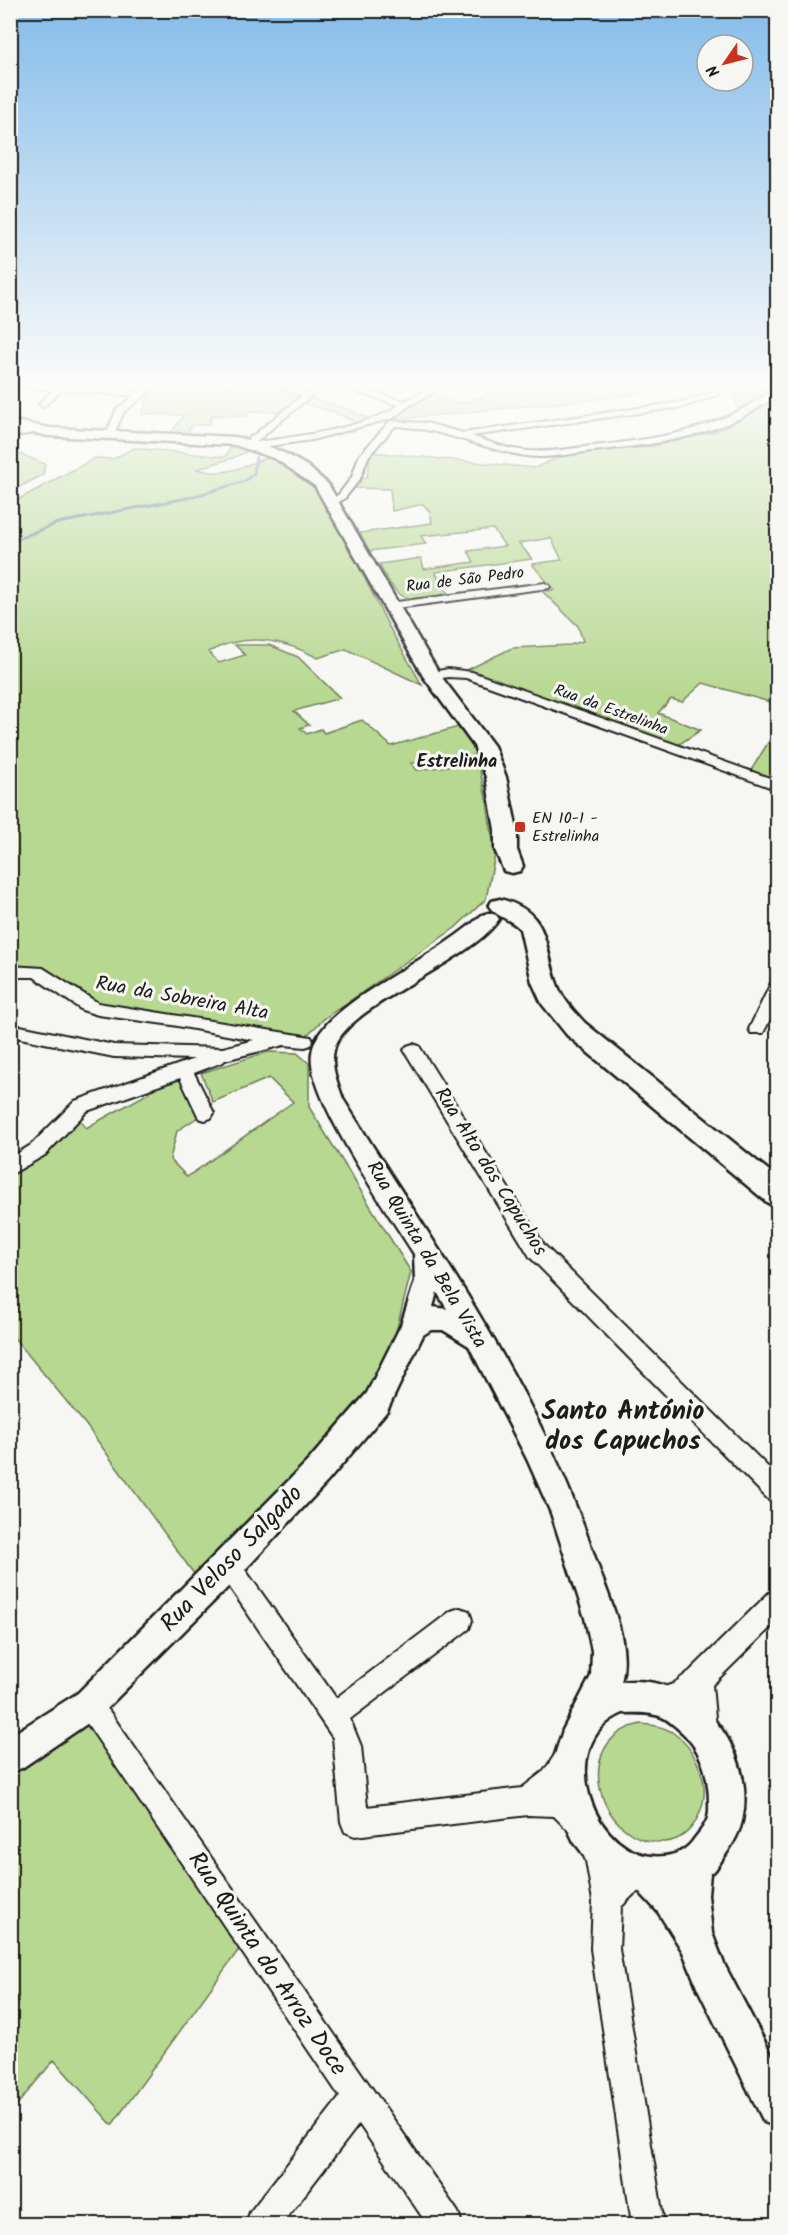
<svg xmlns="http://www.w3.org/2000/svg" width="788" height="2235" font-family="Kalam,sans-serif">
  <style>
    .green { fill: #b7d891; stroke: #6a7a56; stroke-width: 1.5 }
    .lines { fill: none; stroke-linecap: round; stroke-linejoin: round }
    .stream { stroke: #608399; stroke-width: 3 }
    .minor-casing { stroke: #1c1c1c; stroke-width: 4 }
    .tertiary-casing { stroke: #1c1c1c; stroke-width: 5 }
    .primary-casing { stroke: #1c1c1c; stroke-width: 5 }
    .minor { fill: #f6f6f2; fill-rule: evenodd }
    .tertiary { fill: #f6f6f2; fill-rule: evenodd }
    .primary { fill: #f6f6f2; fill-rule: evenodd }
    .poi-dot { fill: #c8321e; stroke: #f6f6f2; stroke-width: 2 }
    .labels { text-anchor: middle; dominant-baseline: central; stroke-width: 6; stroke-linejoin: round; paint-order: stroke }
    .far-street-label { font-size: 16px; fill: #1c1c1c; stroke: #f6f6f2 }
    .far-poi-label { font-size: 16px; fill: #1c1c1c; stroke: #f6f6f2; text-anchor: start }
    .far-neighbourhood-label { font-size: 18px; font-weight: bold; fill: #1c1c1c; stroke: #f6f6f2 }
    .street-label { font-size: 20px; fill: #1c1c1c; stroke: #f6f6f2 }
    .near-street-label { font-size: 24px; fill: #1c1c1c; stroke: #f6f6f2 }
    .near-neighbourhood-label { font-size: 26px; font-weight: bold; fill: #1c1c1c; stroke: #f6f6f2 }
  </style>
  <rect width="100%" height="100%" fill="#f6f6f2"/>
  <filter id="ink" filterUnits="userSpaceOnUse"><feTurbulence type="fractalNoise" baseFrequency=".0167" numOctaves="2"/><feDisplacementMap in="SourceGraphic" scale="12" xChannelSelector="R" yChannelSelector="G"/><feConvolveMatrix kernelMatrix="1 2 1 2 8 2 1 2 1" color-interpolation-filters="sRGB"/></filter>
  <g filter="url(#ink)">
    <!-- green -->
    <path class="green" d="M158,384H276L302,394L281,412L249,411L248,416L212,415L209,425H192L186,435L170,434L184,415L142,414L148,397Z
      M484,384H696L615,397L399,419L394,416L433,394C456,407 464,405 488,394Z
      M734,384H749L773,391L740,411L736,403Z
      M777,393V704L703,683L682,702L671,699L658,713L701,730L675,747L607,720L465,671L512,648L570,645L583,641L578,626L542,591L554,590L532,564L562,560L551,538L519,543L532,559L435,572L449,595C402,599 402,607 379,564L421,558L424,569L474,562L468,551L505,546L493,529L421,536L426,544L369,551L360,533L432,523L430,512L423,504L392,511L390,489L354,488L360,479L367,477L371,452L535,468L564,455L650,447L717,431L774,402Z
      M309,398L348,409L370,419L356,423L334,412L303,403Z
      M233,444L252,449L233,458L197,469C229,479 245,463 274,456L312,481L345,539L388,625L422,685L346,649L318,658C283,639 245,632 208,652L219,663L245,655L235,645H269L298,657L340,698L294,711L309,725L300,728L307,734L321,729L324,733L362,720L391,746L458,727L477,753L469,758L411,763L417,770L478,762L487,802L495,855L486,899L455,928L325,1018L306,1036L98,1005L42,967L11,965L10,504L95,458L113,459L134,448L225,457Z
      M15,452L45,464L43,475L11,491V454Z
      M777,728V781L750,772Z
      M268,1052L297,1053L309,1063V1107L411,1272L386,1372L334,1440L197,1578L86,1425L11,1334L10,1175L46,1151L78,1117L86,1128L149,1093L146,1087L180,1073L198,1117L177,1131L170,1159L187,1177L293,1102L269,1078L213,1102L201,1073Z
      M85,1716L240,1948L112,2125L54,2060L11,2112V1771Z
      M641,1724C652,1725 662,1726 672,1732C696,1748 712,1784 700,1812C694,1828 682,1841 664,1842C598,1845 568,1739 641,1724Z"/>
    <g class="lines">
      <!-- stream -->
      <path class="stream" d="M10,542L58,523L192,497L245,481L254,473L256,457"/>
      <defs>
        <path id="minor" d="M10,384H68L140,391L149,384H159L124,412L114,434L110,437L106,434L117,409L134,396L62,390L43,407L39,404L53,390L11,386Z
          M288,384L312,395L256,442C295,437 368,428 399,405L345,389V385L405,401L438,384H449L409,406L393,418L312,440L255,448L246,445V441L302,396L285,389L284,387Z
          M775,388H778V394C724,437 658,444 592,451C568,454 544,460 520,455C477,447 439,428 395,426L368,457L360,479L345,498L335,505L327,503L339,494L352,477L359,456L390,421L426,423L463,433L682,402L714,392L718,395L683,407L471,436C490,442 509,450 529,451C551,453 572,448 593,446C661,438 719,431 775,388Z
          M38,427L42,430L41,432L10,437V431Z
          M545,583L550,586L549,588L389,609L383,606L389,603Z
          M448,669L472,672L778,781V790L466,678L448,677L432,680L426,676L428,673Z
          M10,966L43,968L98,1003L311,1037L313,1041L311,1045L305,1047L284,1045L225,1060L223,1062L194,1073L214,1113L211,1118L205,1120L199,1118L180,1078L87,1111L45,1155L10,1175V1158L31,1145L75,1101L194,1059L114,1057L10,1036V1024L114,1045L223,1048L254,1040L172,1025L98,1015L82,1010L34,977H10Z
          M778,980C778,1002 774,1013 763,1033H751L749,1029L770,985L772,981Z
          M413,1044L419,1046L544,1245L778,1477V1504L770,1501L530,1257L404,1050L407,1046Z
          M228,1553L236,1557L336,1698L451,1611L460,1608L469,1611L472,1620L469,1629L350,1719L361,1746L367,1807L522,1788L544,1771L558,1750L567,1746L576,1750L580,1759L561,1790C574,1796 584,1805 589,1817L585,1827L575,1831L565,1827L554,1816L528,1815L355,1836L345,1832L341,1822L333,1738L220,1573L216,1565L220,1557Z
          M778,1590V1620L712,1685L716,1728L712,1737L703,1741L694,1737L690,1728L688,1703L662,1713L653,1709L649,1700L653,1691L673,1684L690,1671L769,1593Z
          M89,1691L98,1695L458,2212L462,2224H427L359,2124L282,2224H246L250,2212L340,2097L80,1713L76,1704L80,1695Z
          M595,1836C611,1843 613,1857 616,1873L644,1860L654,1864L658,1874L654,1884L634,1894L621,1907L619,1949L664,2224H632L591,1949L593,1901L586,1861L581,1850L585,1840Z"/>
        <path id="tertiary" d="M489,913L496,915L499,919C471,963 343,1006 334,1050C330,1067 338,1084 343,1099C413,1212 491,1322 548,1442C568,1484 585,1528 600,1572C612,1605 631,1646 621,1682C695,1671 758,1751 742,1821C738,1839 725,1855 715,1870L710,1873L708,1895L712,1933L724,1964L778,2067V2127L764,2122L698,1989L683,1952L658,1912L635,1887L616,1880L592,1865L574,1842L561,1815L556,1803L553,1761L563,1730L591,1676L592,1651L585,1618L551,1513L527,1459L469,1346L443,1330H431L423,1335L387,1411L328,1481L239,1576L100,1715L22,1768L10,1772V1736L78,1693L308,1461L367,1393L401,1325L415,1281L414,1254C390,1215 305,1094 312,1053C315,1032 334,1016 350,1004C393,972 442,951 482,915ZM437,1292L447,1309L433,1307ZM623,1713C634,1713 645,1712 655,1715C663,1716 669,1721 675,1726C703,1748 710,1777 709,1811C709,1823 699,1832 692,1842C686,1850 675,1855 665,1856C594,1865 551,1743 623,1713Z"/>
        <path id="primary" d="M10,420L49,428L235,437L263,444L286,454L307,466L328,484L440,675L494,746L506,777L517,830V850L523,866L520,871L512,873L504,871L495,850V830L486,777L474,746L423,676L315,486L276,459L235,445L49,436L10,428Z
          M500,899C549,912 543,941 556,981C561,998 573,1010 585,1023L778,1178V1206L768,1203L567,1035L542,1004L532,982L520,929C511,919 496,917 489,906L492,901Z"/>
      </defs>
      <!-- minor casing -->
      <use href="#minor" class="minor-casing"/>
      <!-- tertiary casing -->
      <use href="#tertiary" class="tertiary-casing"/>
      <!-- primary casing -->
      <use href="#primary" class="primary-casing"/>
      <!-- minor -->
      <use href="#minor" class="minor"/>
      <!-- tertiary -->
      <use href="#tertiary" class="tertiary"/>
      <!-- primary -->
      <use href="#primary" class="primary"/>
    </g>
  </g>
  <!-- sky -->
  <linearGradient id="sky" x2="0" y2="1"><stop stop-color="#84bcea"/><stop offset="0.55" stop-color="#fbfbf9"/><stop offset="1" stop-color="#fbfbf9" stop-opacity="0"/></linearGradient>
  <rect width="788" height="697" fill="url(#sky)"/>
  <!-- markers -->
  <rect class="poi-dot" x="514" y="821" width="12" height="12" rx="3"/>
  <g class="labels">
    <!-- far-street labels -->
    <g class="far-street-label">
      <text transform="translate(465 580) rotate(-7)">Rua de São Pedro</text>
      <text transform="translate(611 710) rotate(20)">Rua da Estrelinha</text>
    </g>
    <!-- far-poi labels -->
    <g class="far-poi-label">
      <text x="532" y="818">EN 10-1 -<tspan x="532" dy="18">Estrelinha</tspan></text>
    </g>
    <!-- far-neighbourhood labels -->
    <g class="far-neighbourhood-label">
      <text x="457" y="762">Estrelinha</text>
    </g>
    <!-- street labels -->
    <g class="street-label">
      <text transform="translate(182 999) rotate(10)">Rua da Sobreira Alta</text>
      <text transform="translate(490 1172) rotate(58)">Rua Alto dos Capuchos</text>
      <text transform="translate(426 1255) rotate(59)">Rua Quinta da Bela Vista</text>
    </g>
    <!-- near-street labels -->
    <g class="near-street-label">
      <text transform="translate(232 1559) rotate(-46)">Rua Veloso Salgado</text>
      <text transform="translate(267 1964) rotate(56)">Rua Quinta do Arroz Doce</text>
    </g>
    <!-- near-neighbourhood labels -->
    <g class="near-neighbourhood-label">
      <text x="623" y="1412">Santo António<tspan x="623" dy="30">dos Capuchos</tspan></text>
    </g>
  </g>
  <!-- margin -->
  <rect width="788" height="2235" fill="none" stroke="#f6f6f2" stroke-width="36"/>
  <rect x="18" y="18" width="752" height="2199" fill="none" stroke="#1c1c1c" stroke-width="2" filter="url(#ink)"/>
  <!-- north arrow -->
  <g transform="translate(725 63) rotate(235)"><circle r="28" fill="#f6f6f2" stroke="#9f9f9c" stroke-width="1.5"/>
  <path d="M0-4.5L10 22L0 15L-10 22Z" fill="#c8321e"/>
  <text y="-9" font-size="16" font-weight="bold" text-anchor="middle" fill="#1c1c1c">N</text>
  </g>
</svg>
